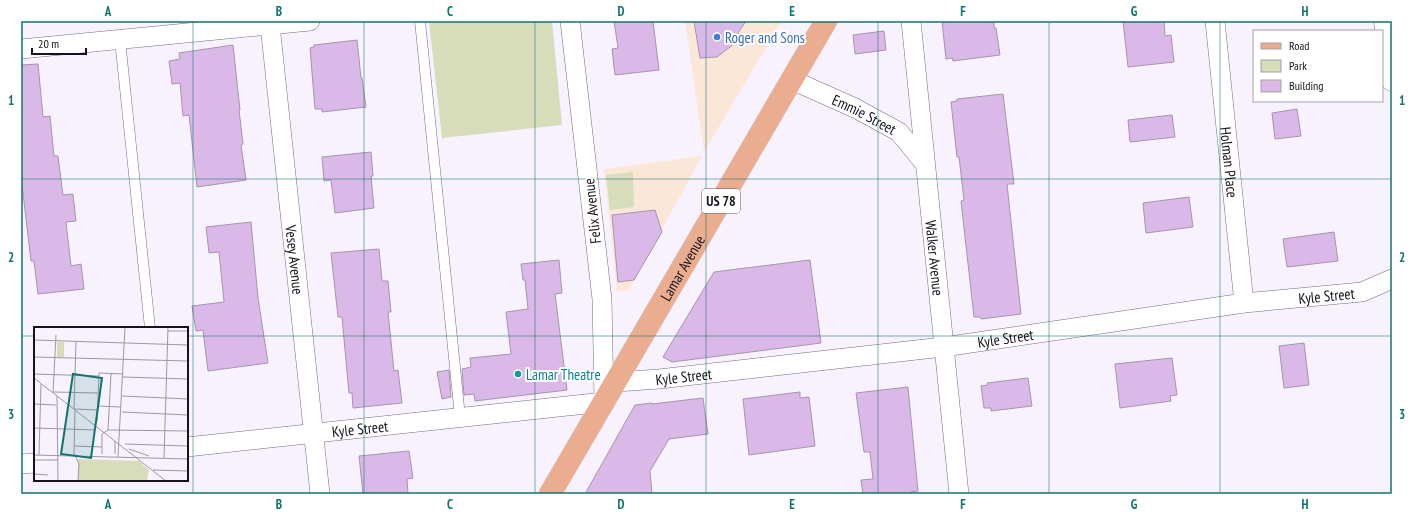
<svg xmlns="http://www.w3.org/2000/svg" width="1413" height="515" font-family="'PT Sans Narrow',sans-serif">
  <style>
    .commercial { fill: #fbe7d7 }
    .green { fill: #d7dcbb }
    .building { fill: #dab9e8; stroke: #a693af }
    .lines { fill: none; stroke-linecap: round; stroke-linejoin: round }
    .lane-casing { stroke: #786984; stroke-width: 11 }
    .street-casing { stroke: #786984; stroke-width: 20 }
    .secondary-casing { stroke: #786984; stroke-width: 23 }
    .primary-casing { stroke: #d5d4d6; stroke-width: 23 }
    .lane { stroke: #fff; stroke-width: 10 }
    .street { stroke: #fff; stroke-width: 19 }
    .secondary { stroke: #fff; stroke-width: 22 }
    .primary { stroke: #ebad8f; stroke-width: 22 }
    .grid { fill: none; stroke: #0f766e; stroke-width: 1; stroke-opacity: 0.55 }
    .shop-dot { fill: #3f7fe0; stroke: #fff; stroke-width: 1.5 }
    .culture-dot { fill: #0f9aa8; stroke: #fff; stroke-width: 1.5 }
    .labels { text-anchor: middle; dominant-baseline: central; stroke-width: 4; stroke-linejoin: round; paint-order: stroke }
    .shield { fill: #fff; stroke: #5d5961; stroke-width: 1 }
    .shield-label { font-size: 14px; font-weight: bold; fill: #18121d }
    .shop-label { font-size: 15px; fill: #366cbe; stroke: #fff; text-anchor: start }
    .street-label { font-size: 15px; fill: #18121d; stroke: #fff }
    .culture-label { font-size: 15px; fill: #0d838f; stroke: #fff; text-anchor: start }
    .inset-road { fill: none; stroke: #9e98a4; stroke-width: 1 }
    .view { fill: #0f766e; fill-opacity: 0.15; stroke: #0f766e; stroke-width: 2 }
    .inset-edge { fill: none; stroke: #18121d; stroke-width: 2 }
    .neatline { fill: none; stroke: #0f766e; stroke-width: 1.5 }
    .grid-label { font-size: 13px; text-anchor: middle; font-weight: bold; fill: #0f766e }
  </style>
  <rect width="100%" height="100%" fill="#f8f2fe"/>
  <!-- commercial -->
  <path class="commercial" d="M685,21H782L704,152Z
    M702,156L629,290L617,291L604,169Z"/>
  <!-- green -->
  <path class="green" d="M429,21H552L562,125L442,138Z
    M633,172L634,207L610,210L606,175Z"/>
  <!-- building -->
  <path class="building" d="M614,21H653L659,70L615,75L612,49L618,48Z
    M694,21H746L738,33L739,40L717,57L700,58Z
    M942,21H994V28H996L1000,55L953,61L952,58L946,59Z
    M1123,21H1164L1165,36L1171,35L1174,62L1128,67Z
    M884,31L886,50L855,54L853,35Z
    M357,40L361,78H362L366,107L322,112V109H315L310,48L314,47V45Z
    M233,45L240,110H239L243,144L241,145L246,180L197,187L189,115L183,116L180,83L172,84L169,61L180,59L179,53Z
    M38,64L43,117L50,116L54,156H58L63,195L73,194L76,221L66,222L71,266L81,264L84,289L38,294L34,261H31L22,185L21,186V65Z
    M1003,94L1014,184H1007L1021,314L981,319L980,317H974L961,201L964,200L959,157H957L951,102L957,101V99Z
    M1297,109L1301,136L1275,139L1272,113Z
    M1172,115L1175,137L1130,142L1128,120Z
    M371,152L373,176H371L374,208L335,213L331,180L324,181L322,157Z
    M1189,197L1193,227L1146,233L1143,203Z
    M655,210L662,232L634,280L618,282L612,215Z
    M251,222L258,298L268,363L208,371L203,330L196,331L192,306L224,302L219,252L209,253L206,227Z
    M1334,232L1338,261L1287,267L1283,239Z
    M379,249L382,281H388L391,312H388L394,371L398,370L402,403L353,408L352,393H349L342,317H338L331,253Z
    M559,260L562,293L555,294L567,390L475,401L474,394L464,395L462,369L471,367L470,358L511,354L506,312L528,309L525,280H523L521,264Z
    M810,260L821,343L672,362L663,357L714,272Z
    M1304,343L1309,385L1284,388L1279,346Z
    M1172,358L1177,395L1170,396L1171,401L1120,408L1115,364Z
    M449,370L451,397L442,399L437,372Z
    M1028,378L1032,406L991,411V408H984L981,386L988,385L987,383Z
    M908,387L918,491L910,492V494H863L861,480L873,479L870,452H864L856,393Z
    M800,392V398L809,397L815,446L749,455L743,399Z
    M703,398L708,434L669,439L650,471L652,494H585L635,405L652,403V404Z
    M409,451L413,478L407,479L408,494H363L359,456Z"/>
  <g class="lines">
    <defs>
      <path id="lane" d="M420,21L460,417
        M120,40L150,328"/>
      <g id="street">
        <path id="s1" d="M911,21L959,494"/>
        <path id="s2" d="M1215,21L1244,303"/>
        <path id="s3" d="M270,25L320,494"/>
        <path d="M21,49L310,21"/>
        <path id="s4" d="M792,80L855,108L899,132L925,164"/>
        <path id="s5" d="M616,382L659,379L943,347L1244,303L1362,292L1392,279"/>
        <path id="s6" d="M187,447L604,402L602,299L570,21"/>
        <path d="M21,464L35,463"/>
      </g>
      <path id="secondary" d="M1385,21L1392,80"/>
      <g id="primary">
        <path id="s7" d="M550,494L826,21"/>
      </g>
    </defs>
    <!-- lane casing -->
    <use href="#lane" class="lane-casing"/>
    <!-- street casing -->
    <use href="#street" class="street-casing"/>
    <!-- secondary casing -->
    <use href="#secondary" class="secondary-casing"/>
    <!-- primary casing -->
    <use href="#primary" class="primary-casing"/>
    <!-- lane -->
    <use href="#lane" class="lane"/>
    <!-- street -->
    <use href="#street" class="street"/>
    <!-- secondary -->
    <use href="#secondary" class="secondary"/>
    <!-- primary -->
    <use href="#primary" class="primary"/>
  </g>
  <!-- grid -->
  <path class="grid" d="M193,21V494M364,21V494M535,21V494M706,21V494M878,21V494M1049,21V494M1220,21V494M21,179H1392M21,336H35M187,336H1392"/>
  <!-- markers -->
  <circle class="shop-dot" cx="717" cy="37" r="4"/>
  <circle class="culture-dot" cx="518" cy="374" r="4"/>
  <g class="labels">
    <!-- shield labels -->
    <rect class="shield" x="702" y="189" width="38" height="24" rx="3"/>
    <g class="shield-label">
      <text x="721" y="201">US 78</text>
    </g>
    <!-- shop labels -->
    <g class="shop-label">
      <text x="725" y="37">Roger and Sons</text>
    </g>
    <!-- street labels -->
    <g class="street-label">
      <text stroke="none"><textPath href="#s4" startOffset="80">Emmie Street</textPath></text>
      <text stroke="none"><textPath href="#s2" startOffset="142">Holman Place</textPath></text>
      <text transform="translate(592 211) rotate(-96)">Felix Avenue</text>
      <text stroke="none"><textPath href="#s1" startOffset="238">Walker Avenue</textPath></text>
      <text stroke="none"><textPath href="#s3" startOffset="236">Vesey Avenue</textPath></text>
      <text stroke="none"><textPath href="#s7" startOffset="262">Lamar Avenue</textPath></text>
      <text stroke="none"><textPath href="#s5" startOffset="716">Kyle Street</textPath></text>
      <text stroke="none"><textPath href="#s5" startOffset="392">Kyle Street</textPath></text>
      <text stroke="none"><textPath href="#s5" startOffset="68">Kyle Street</textPath></text>
      <text stroke="none"><textPath href="#s6" startOffset="174">Kyle Street</textPath></text>
    </g>
    <!-- culture labels -->
    <g class="culture-label">
      <text x="526" y="374">Lamar Theatre</text>
    </g>
  </g>
  <!-- overview -->
  <g transform="translate(34 327)">
    <rect width="154" height="154" fill="#f8f2fe"/>
    <path d="M23,15H30V30H23ZM44,132L105,134L115,143L113,153L122,154H44Z" fill="#d7dcbb"/>
    <path class="inset-road" d="M134,4H154M0,13L154,18M42,14L40,82L64,83M0,30L154,34M0,47L65,49V46L89,47M89,50L154,52M0,51L132,154M20,65L64,66M19,66L22,8M23,69L24,154M88,69L154,72M0,77L22,78M64,79L87,80M41,84L40,126L45,137L44,154M88,85L154,88M61,98L63,94L65,49M0,101L61,103M74,103L77,47M91,117L154,119M41,119L68,120M95,122L115,129M68,127V107L74,103L154,104M81,127V114M0,128L154,132M5,128L7,57M84,130L91,0M130,131L134,0M0,133H24M119,143L154,144M0,147L14,148"/>
    <path class="view" d="M39,47L68,51L57,131L27,127Z"/>
    <rect width="154" height="154" class="inset-edge"/>
  </g>
  <!-- border -->
  <rect width="1413" height="515" fill="none" stroke="#ffffff" stroke-width="44"/>
  <!-- legend -->
  <rect x="1253" y="30" width="130" height="72" fill="#ffffff" stroke="#a3a0a5"/>
  <rect x="1261" y="43" width="20" height="6" fill="#ebad8f" stroke="#a3a0a5"/>
  <text x="1289" y="50" font-size="12" fill="#18121d">Road</text>
  <rect x="1261" y="60" width="20" height="12" fill="#d7dcbb" stroke="#a3a0a5"/>
  <text x="1289" y="70" font-size="12" fill="#18121d">Park</text>
  <rect x="1261" y="80" width="20" height="12" fill="#dab9e8" stroke="#a3a0a5"/>
  <text x="1289" y="90" font-size="12" fill="#18121d">Building</text>
  <!-- scale -->
  <path d="M32 48v6h54v-6" fill="none" stroke="#18121d" stroke-width="2"/>
  <text x="38" y="48" font-size="12" fill="#18121d" stroke="#ffffff" stroke-width="3" paint-order="stroke">20 m</text>
  <rect x="22" y="22" width="1369" height="471" class="neatline"/>
  <g class="grid-label">
    <text x="108" y="16">A</text>
    <text x="279" y="16">B</text>
    <text x="450" y="16">C</text>
    <text x="621" y="16">D</text>
    <text x="792" y="16">E</text>
    <text x="963" y="16">F</text>
    <text x="1134" y="16">G</text>
    <text x="1305" y="16">H</text>
    <text x="11" y="105">1</text>
    <text x="1402" y="105">1</text>
    <text x="11" y="262">2</text>
    <text x="1402" y="262">2</text>
    <text x="11" y="419">3</text>
    <text x="1402" y="419">3</text>
    <text x="108" y="509">A</text>
    <text x="279" y="509">B</text>
    <text x="450" y="509">C</text>
    <text x="621" y="509">D</text>
    <text x="792" y="509">E</text>
    <text x="963" y="509">F</text>
    <text x="1134" y="509">G</text>
    <text x="1305" y="509">H</text>
  </g>
</svg>
